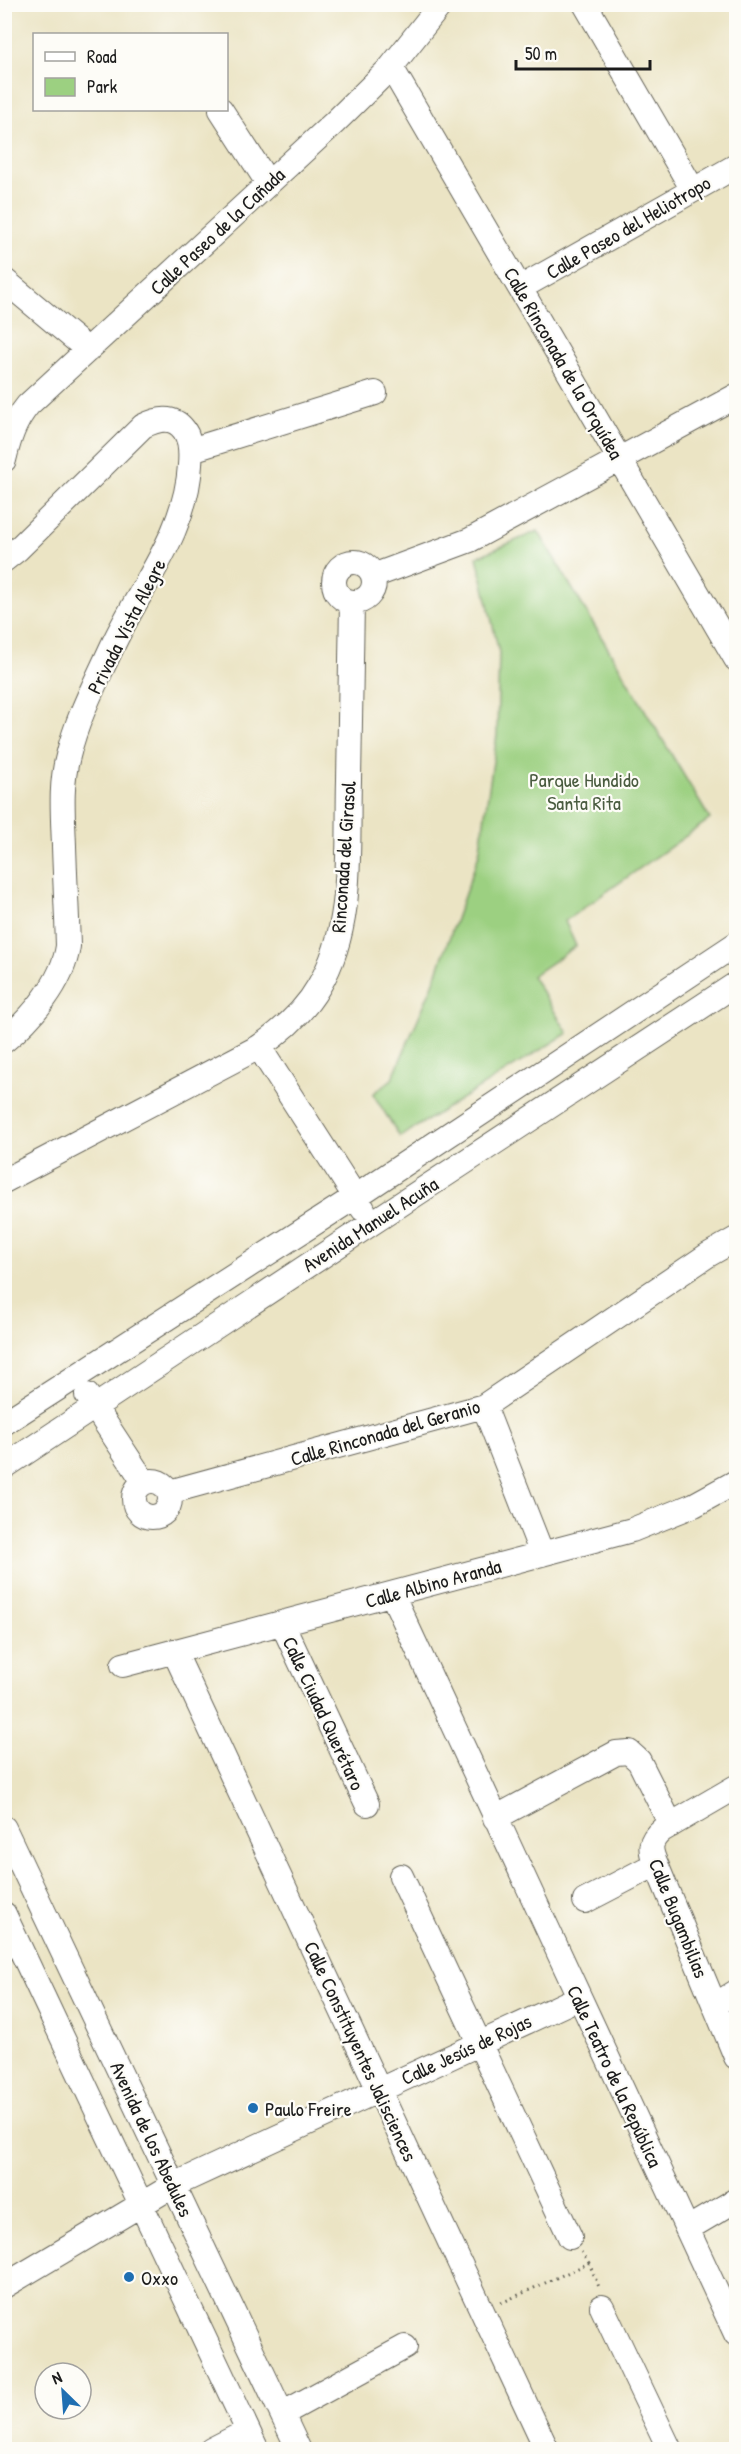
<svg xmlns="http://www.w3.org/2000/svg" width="741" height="2454" font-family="'Patrick Hand',sans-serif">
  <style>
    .green { fill: #9cd081; stroke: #5c764e; stroke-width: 1.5 }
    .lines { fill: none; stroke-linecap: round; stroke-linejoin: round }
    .minor-casing { stroke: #646257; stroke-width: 26 }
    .path { stroke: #646257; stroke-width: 3; stroke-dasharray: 1.5 4.5; stroke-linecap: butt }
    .minor { stroke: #fff; stroke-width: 24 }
    .poi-dot { fill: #1f6fb2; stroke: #fdfcf7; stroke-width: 2 }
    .labels { text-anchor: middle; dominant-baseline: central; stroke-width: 4.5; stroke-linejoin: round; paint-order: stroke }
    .street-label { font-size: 20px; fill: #1c1c1c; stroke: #fdfcf7 }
    .park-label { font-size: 20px; fill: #495b3f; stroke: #fdfcf7 }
    .poi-label { font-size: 20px; fill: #1c1c1c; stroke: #fdfcf7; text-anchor: start }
  </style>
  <rect width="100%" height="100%" fill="#fdfcf7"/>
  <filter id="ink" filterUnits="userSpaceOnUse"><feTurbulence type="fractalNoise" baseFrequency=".0167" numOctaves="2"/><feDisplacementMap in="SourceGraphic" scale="12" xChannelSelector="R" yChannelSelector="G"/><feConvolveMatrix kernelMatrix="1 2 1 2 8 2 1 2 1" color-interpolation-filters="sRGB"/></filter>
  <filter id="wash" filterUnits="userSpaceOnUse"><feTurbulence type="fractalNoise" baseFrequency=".008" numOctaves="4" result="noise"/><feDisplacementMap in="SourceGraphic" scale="24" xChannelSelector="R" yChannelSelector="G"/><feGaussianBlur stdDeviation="1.35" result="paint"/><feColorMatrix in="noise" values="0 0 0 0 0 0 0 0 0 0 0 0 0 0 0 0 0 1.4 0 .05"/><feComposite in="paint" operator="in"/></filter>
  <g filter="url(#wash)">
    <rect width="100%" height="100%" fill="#ebe4c4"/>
    <!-- green -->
    <path class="green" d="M538,531L710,819L565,921L576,946L532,976L568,1033L400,1137L373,1094L392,1079L433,984L479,854L497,735L499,652L477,557Z"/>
  </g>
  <g filter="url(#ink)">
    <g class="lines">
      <defs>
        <path id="minor" d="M585,4L693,190
          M391,67L736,659
          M221,110L268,183
          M4,280L88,350
          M520,288L736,166
          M191,450L375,393
          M4,460C9,439 14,422 28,405L334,123L391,67L441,4
          M4,560L18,549L143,426C158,419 173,415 184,430C191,440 191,453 190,465C186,534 140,586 112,647C96,682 77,718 68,756C60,785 63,816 64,846C65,879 67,913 68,946C63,982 32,1018 4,1041
          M334 582a20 20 0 1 1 40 0a20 20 0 1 1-40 0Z
          M373,576L470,540L736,396
          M259,1047L363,1209
          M4,1181L259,1047C282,1031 305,1011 319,986C355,926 347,848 349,780C350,721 351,662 352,602
          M87,1395L144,1482
          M484,1406L542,1554
          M4,1423L355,1197L736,944
          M4,1467L372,1223L736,984
          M134 1499a18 18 0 1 1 36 0a18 18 0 1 1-36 0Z
          M169,1492L484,1406L708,1255L736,1239
          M392,1594L736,2334
          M282,1623L367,1804
          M174,1651L547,2450
          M123,1665L632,1530L694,1505L736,1482
          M736,1787L662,1830C649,1841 649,1849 656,1864L736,2057
          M495,1818L616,1753L629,1752L639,1761L671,1825
          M4,1828L299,2450
          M401,1876L570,2237
          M585,1901L656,1864
          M4,1914L257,2450
          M715,2005L736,1992
          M687,2229L736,2200
          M4,2286L174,2185L578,1998
          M602,2307L670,2450
          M282,2414L405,2347
          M211,2450L248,2431"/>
      </defs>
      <!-- minor casing -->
      <use href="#minor" class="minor-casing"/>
      <!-- path -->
      <path class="path" d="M581,2252L589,2263
        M501,2303L589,2263L599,2287"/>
      <!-- minor -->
      <use href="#minor" class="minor"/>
    </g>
  </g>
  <!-- markers -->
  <g class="poi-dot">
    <circle cx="253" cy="2108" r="6"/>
    <circle cx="129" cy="2277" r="6"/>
  </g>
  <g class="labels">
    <!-- street labels -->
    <g class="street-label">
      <text transform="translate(628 227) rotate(-30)">Calle Paseo del Heliotropo</text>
      <text transform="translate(217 231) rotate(-43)">Calle Paseo de la Cañada</text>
      <text transform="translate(564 363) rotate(60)">Calle Rinconada de la Orquídea</text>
      <text transform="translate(126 626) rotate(-63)">Privada Vista Alegre</text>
      <text transform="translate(343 857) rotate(-86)">Rinconada del Girasol</text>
      <text transform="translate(370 1224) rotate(-33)">Avenida Manuel Acuña</text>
      <text transform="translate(385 1432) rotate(-16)">Calle Rinconada del Geranio</text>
      <text transform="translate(433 1583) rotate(-15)">Calle Albino Aranda</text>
      <text transform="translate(324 1713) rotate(65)">Calle Ciudad Querétaro</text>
      <text transform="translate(679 1918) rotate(68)">Calle Bugambilias</text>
      <text transform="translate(466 2049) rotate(-25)">Calle Jesús de Rojas</text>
      <text transform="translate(361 2051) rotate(65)">Calle Constituyentes Jalisciences</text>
      <text transform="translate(615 2076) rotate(65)">Calle Teatro de la República</text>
      <text transform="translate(152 2139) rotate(65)">Avenida de los Abedules</text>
    </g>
    <!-- park labels -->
    <g class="park-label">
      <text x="584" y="779">Parque Hundido<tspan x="584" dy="23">Santa Rita</tspan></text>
    </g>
    <!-- poi labels -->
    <g class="poi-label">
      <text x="265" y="2108">Paulo Freire</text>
      <text x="141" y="2277">Oxxo</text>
    </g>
  </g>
  <!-- margin -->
  <rect width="741" height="2454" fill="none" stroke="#fdfcf7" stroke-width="24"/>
  <!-- legend -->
  <rect x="33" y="33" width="195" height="78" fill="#fdfcf7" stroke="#a3a29f" stroke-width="1.5"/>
  <rect x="45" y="52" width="30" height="9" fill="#ffffff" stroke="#a3a29f" stroke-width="1.5"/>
  <text x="87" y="63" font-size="18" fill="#1c1c1c">Road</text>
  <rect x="45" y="78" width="30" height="18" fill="#9cd081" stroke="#a3a29f" stroke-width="1.5"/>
  <text x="87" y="93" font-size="18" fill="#1c1c1c">Park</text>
  <!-- north arrow -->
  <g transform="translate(63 2391) rotate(335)"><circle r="28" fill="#fdfcf7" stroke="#a3a29f" stroke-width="1.5"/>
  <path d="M0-4.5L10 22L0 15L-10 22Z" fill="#1f6fb2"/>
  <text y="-9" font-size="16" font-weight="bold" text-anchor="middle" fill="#1c1c1c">N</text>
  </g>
  <!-- scale -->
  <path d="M516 60v9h134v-9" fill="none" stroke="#1c1c1c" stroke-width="3"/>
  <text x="525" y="60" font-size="18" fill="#1c1c1c" stroke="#fdfcf7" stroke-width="4.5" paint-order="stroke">50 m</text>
</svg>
